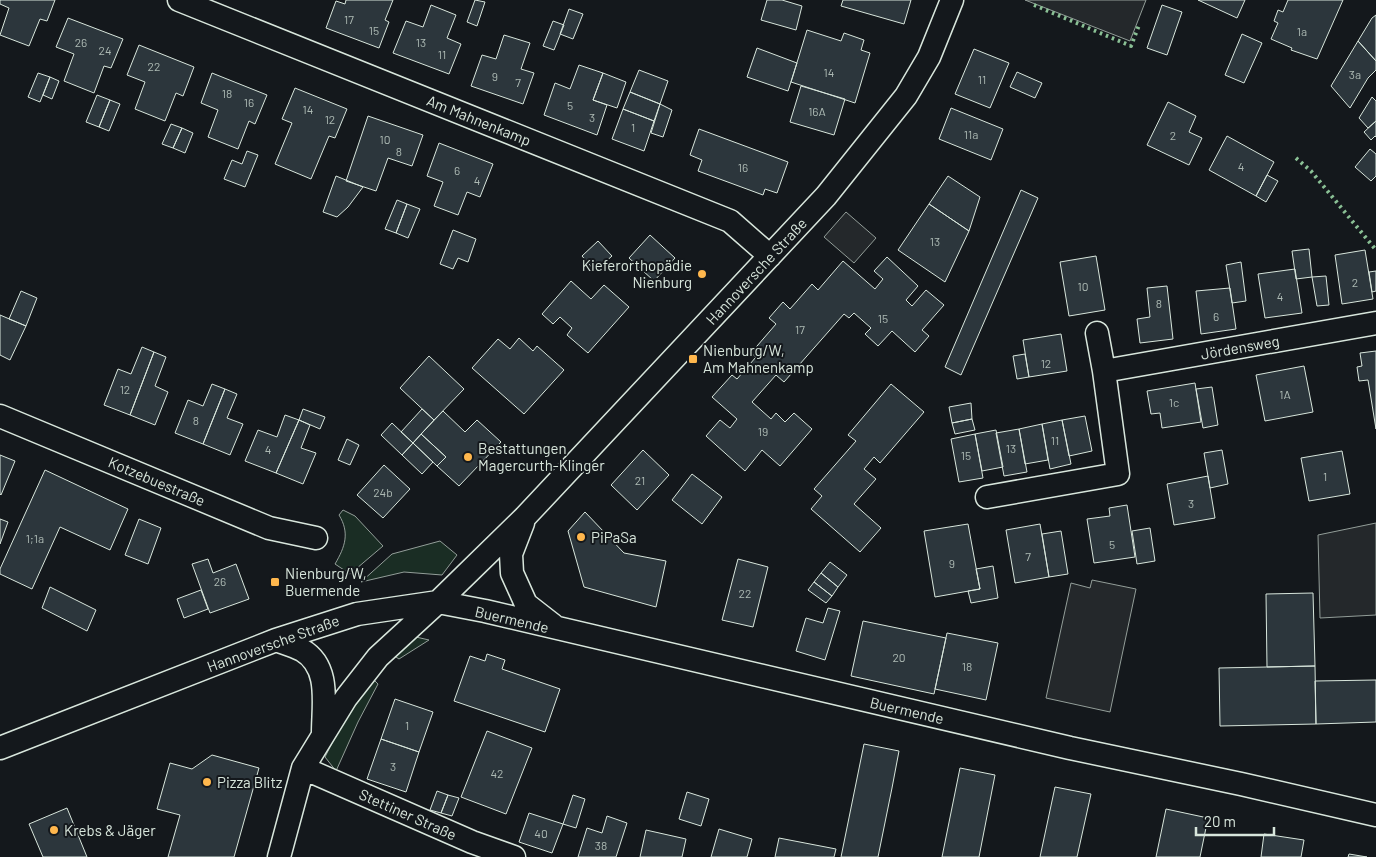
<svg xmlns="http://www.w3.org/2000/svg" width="1376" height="857" font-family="Barlow,sans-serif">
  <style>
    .green { fill: #1a2d24; stroke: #939e99 }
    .parking { fill: #24282b; stroke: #939e99 }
    .building { fill: #2c363c; stroke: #d8e6dc }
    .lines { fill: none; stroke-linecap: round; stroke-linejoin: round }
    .street-casing { stroke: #d8e6dc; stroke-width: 25 }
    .street { stroke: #14181c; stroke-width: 22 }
    .hedge { stroke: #8ac095; stroke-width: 4; stroke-dasharray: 2.5 4; stroke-linecap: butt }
    .poi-dot { fill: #ffb74d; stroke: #14181c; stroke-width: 2 }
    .labels { text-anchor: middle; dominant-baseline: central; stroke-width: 4; stroke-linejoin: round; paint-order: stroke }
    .number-label { font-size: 12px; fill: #adbab4 }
    .street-label { font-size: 15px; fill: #d8e6dc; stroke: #14181c }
    .poi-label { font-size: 15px; fill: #d8e6dc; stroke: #14181c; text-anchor: start }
  </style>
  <rect width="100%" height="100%" fill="#14181c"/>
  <!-- green -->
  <path class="green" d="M343,510L355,516L383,546L350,574L335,564C345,547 350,533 339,515Z
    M440,541L457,555L442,575L404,572L361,582L392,554Z
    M416,637L429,640L399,659L393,655Z
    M372,678L378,684L358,722L336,771L325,757L343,721Z"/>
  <!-- parking -->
  <path class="parking" d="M1025,0H1146L1130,41Z
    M846,212L876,238L854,263L824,237Z
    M1376,523V615L1320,618L1318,535Z
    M1092,580L1136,589L1110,712L1046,698L1071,583L1090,588Z"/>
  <!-- building -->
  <path class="building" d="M0,0H55L47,21L40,19L29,46L0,35L9,8L0,4Z
    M346,0H393L385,20L389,22L379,48L326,28L336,1L345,4Z
    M475,0L485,2L477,26L467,22Z
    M767,0H782L802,6L796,30L761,20Z
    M843,0H911L904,24L841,6Z
    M1198,0H1245L1237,18Z
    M1288,0H1343L1317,59L1291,50L1292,48L1271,39L1278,23L1274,21L1278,10L1283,12Z
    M431,5L456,15L447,38L461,44L449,74L393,53L406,21L423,27Z
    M1162,5L1182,12L1167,55L1147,48Z
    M569,9L583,14L573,39L560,34Z
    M1376,15V61L1358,41L1372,18Z
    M68,18L123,39L111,68L104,66L94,93L64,81L74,54L56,47Z
    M553,21L564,25L554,50L543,46Z
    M807,30L841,41L844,33L864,40L861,50L870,53L855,103L791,82Z
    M1242,34L1262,43L1244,83L1225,75Z
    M504,35L530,43L521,69L534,73L523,104L471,86L482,55L496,59Z
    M1358,41L1376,61V70L1368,78L1350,108L1331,86Z
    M139,45L194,67L183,96L176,93L165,121L135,109L145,82L127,75Z
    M757,48L797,63L788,91L747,77Z
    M974,49L1009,63L990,108L955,94Z
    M579,65L603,73L593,100L607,105L597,135L544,115L555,83L570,89Z
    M639,70L668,81L660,104L630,92Z
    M1017,72L1042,83L1035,98L1010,87Z
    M38,73L50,77L40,102L28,97Z
    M212,73L267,95L255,124L249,121L238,149L208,137L218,110L201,103Z
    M603,73L626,82L617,108L593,100Z
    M50,77L59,81L52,99L43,95Z
    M801,86L845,99L834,135L790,122Z
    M295,88L347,109L335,138L329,136L311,179L275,164L292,123L282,119Z
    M630,92L660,104L654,121L623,109Z
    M97,95L110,100L99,127L86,122Z
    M1372,97L1376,101V121L1368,128L1359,118Z
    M110,100L120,104L109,131L99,127Z
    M1168,102L1196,116L1189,132L1202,138L1189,165L1147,145Z
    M660,104L672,110L663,137L651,133Z
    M951,108L1003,129L991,160L939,139Z
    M623,109L654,121L644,151L612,139Z
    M368,116L423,135L412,166L388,158L376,191L346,181Z
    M1376,121V137L1375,136L1371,140L1364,132Z
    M171,124L182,128L173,148L162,144Z
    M182,128L193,133L185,153L173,148Z
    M699,129L788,162L777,193L765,189L763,195L698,171L702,160L690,155Z
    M1227,136L1274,162L1256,196L1209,170Z
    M439,143L493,164L480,197L467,192L458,215L434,206L443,182L427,176Z
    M1370,149L1376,154V176L1371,181L1355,167Z
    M247,151L258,155L245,187L224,179L232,160L242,164Z
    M1267,175L1278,181L1266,202L1256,196Z
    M336,176L363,187L348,207L337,217L323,212Z
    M948,176L980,197L969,231L929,204Z
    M1021,190L1038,198L961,375L945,367Z
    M397,200L407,204L396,233L385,229Z
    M407,204L420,209L408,238L396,233Z
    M929,204L969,231L945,282L898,250Z
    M453,230L476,239L468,262L458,258L453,269L440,264Z
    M650,235L675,258L654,281L629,258Z
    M598,241L612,256L595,271L582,256Z
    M1309,249L1312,277L1296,279L1292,251Z
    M1365,250L1373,299L1342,304L1335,255Z
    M1096,256L1105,310L1069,316L1060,262Z
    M887,257L918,286L906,300L912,306L926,290L944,305L922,330L929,336L915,352L892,331L878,346L865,334L871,328L854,313L849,318L844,314L784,382L776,375L752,402L771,419L776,413L785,422L794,413L812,429L780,466L762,450L745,471L706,436L720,420L730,428L737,419L712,397L732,375L737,379L756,357L751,353L776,324L769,318L783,302L790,309L812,284L818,290L843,261L875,289L883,279L874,271Z
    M1241,262L1246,301L1232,303L1226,265Z
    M1295,269L1302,313L1265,318L1258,274Z
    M1376,271V291L1372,292L1369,272Z
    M1326,276L1329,305L1317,306L1312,277Z
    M571,281L591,299L604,285L629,307L588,353L567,335L572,328L560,317L553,324L542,314Z
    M1167,286L1173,339L1140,343L1137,319L1150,317L1147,288Z
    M1230,288L1236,329L1201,334L1196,291Z
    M21,291L37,298L26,326L9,319Z
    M0,315L26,326L10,360L0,355Z
    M1061,334L1067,371L1029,377L1023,340Z
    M519,338L533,351L537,346L564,370L524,414L472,368L498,339L510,349Z
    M142,347L154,352L130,415L104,405L118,369L131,374Z
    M1376,351V429L1368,380L1359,381L1357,367L1362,366L1360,353Z
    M154,352L166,357L155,386L168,392L155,425L130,415Z
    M1025,354L1029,377L1017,379L1013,356Z
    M429,356L464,389L434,420L400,388Z
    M1304,366L1313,412L1265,421L1256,375Z
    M1195,383L1201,422L1162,428L1160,413L1151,414L1147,391Z
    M212,384L225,389L203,444L175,433L188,400L203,406Z
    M891,384L924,412L880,463L874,457L864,469L876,479L854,504L881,528L860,552L811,509L822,496L814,489L856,441L848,435Z
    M1212,387L1218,425L1203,428L1196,389Z
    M225,389L237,394L227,418L243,424L230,455L203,444Z
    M971,403L972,419L952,423L949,407Z
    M303,409L325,417L320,429L299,420Z
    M422,409L434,420L413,443L401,432Z
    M443,411L465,432L477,420L501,442L459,486L437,466L446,457L421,434Z
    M285,415L299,420L276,473L245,461L258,430L277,437Z
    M1085,416L1092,451L1069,456L1062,420Z
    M972,419L975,430L955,434L952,423Z
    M299,420L310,425L301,448L316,453L303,484L276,473Z
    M1062,420L1071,464L1050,469L1042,424Z
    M392,423L413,443L402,455L381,435Z
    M1042,424L1048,460L1025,464L1019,429Z
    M1019,429L1027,472L1004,476L996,433Z
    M996,430L1003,467L982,471L975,434Z
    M421,434L446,457L437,466L413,443Z
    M975,434L983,478L959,482L951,439Z
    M347,439L359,445L350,465L338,460Z
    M413,443L433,462L422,474L402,455Z
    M643,450L669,475L637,510L611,485Z
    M1222,450L1228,484L1210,488L1204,453Z
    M1342,451L1350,494L1309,501L1301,458Z
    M0,455L15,461L1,495L0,494Z
    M384,465L410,489L383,518L357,495Z
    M45,470L128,509L110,550L60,527L32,589L0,574V569Z
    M692,474L722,497L702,524L672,500Z
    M1208,476L1215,518L1174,525L1167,484Z
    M1127,505L1135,557L1094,563L1087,519L1110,516L1109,508Z
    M585,512L624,553L666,561L656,607L584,587L568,531Z
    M0,519L8,522L0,544Z
    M139,519L161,528L148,564L125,555Z
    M968,524L980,589L935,597L924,531Z
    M1040,524L1049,577L1015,583L1006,530Z
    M1150,528L1155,561L1137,564L1132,531Z
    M1061,531L1068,574L1049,577L1042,534Z
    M208,559L213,573L236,564L249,599L210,613L192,564Z
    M738,559L768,567L753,627L722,620Z
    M830,562L847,575L838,587L821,573Z
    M993,566L998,598L971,603L968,591L980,589L976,569Z
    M821,573L838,587L832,596L814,582Z
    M814,582L832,596L826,603L808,590Z
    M50,587L96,610L87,631L42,608Z
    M201,590L208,609L184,618L177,599Z
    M1313,593L1315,666L1267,667L1266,594Z
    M828,608L840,611L825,660L796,651L806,618L823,623Z
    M863,621L946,638L934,694L851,676Z
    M947,633L998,643L986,700L935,689Z
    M487,654L505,660L502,669L560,689L545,732L454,701L470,656L485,661Z
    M1315,666L1316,724L1220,726L1219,668Z
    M1376,680V722L1316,724L1315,681Z
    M395,699L433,712L419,752L381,739Z
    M487,731L532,748L506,814L461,797Z
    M381,739L419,752L406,792L367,779Z
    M864,744L899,751L892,788L878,857H841Z
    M212,755L259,768L234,857H168L180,815L157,809L170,763L192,769Z
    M960,768L995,775L979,857H942Z
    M1055,787L1091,794L1077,857H1040Z
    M437,791L448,795L441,813L430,810Z
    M687,792L709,799L701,826L679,819Z
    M448,795L459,798L452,816L441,813Z
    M573,795L585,799L576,828L563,824Z
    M67,808L87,857H43L29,824Z
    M1166,809L1208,818L1200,857H1156Z
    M529,813L563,824L552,853L519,842Z
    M607,816L627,823L616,857H578L587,828L602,833Z
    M719,829L752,839L747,857H711Z
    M646,830L686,839L682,857H640Z
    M1264,834L1304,840L1301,857H1261Z
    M779,838L836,849L834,857H775Z
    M1349,854L1367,857H1348Z"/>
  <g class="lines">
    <defs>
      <path id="street" d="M179,0L730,221L770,256
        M1097,333L1104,371L1376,323
        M0,416L269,528L316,538
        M987,497L1118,474L1104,371
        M523,523L511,554L512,573L526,604L553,625
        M276,640C284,643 294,646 302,650C331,667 323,704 323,733
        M0,748L276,640L357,614L438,602L485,611L1070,748L1241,784L1376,815
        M303,768L472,842L514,857
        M279,857L303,768L346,698L378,657L438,602L525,517L826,196L906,96L929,57L952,0"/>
    </defs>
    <!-- street casing -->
    <use href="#street" class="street-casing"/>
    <!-- street -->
    <use href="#street" class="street"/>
    <!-- hedge -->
    <path class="hedge" d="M1034,5L1131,46L1139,25
      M1296,158L1311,171L1376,250"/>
  </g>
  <!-- markers -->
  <g class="poi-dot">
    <circle cx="702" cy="274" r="5"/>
    <rect x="688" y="354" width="10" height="10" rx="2.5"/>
    <circle cx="468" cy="457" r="5"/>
    <circle cx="581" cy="537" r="5"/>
    <rect x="270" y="577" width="10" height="10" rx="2.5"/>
    <circle cx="207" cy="782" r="5"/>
    <circle cx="54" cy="830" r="5"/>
  </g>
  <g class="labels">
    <!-- number labels -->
    <g class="number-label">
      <text x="349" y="19">17</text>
      <text x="374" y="30">15</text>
      <text x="1302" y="31">1a</text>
      <text x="81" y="42">26</text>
      <text x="421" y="42">13</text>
      <text x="105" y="50">24</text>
      <text x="442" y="54">11</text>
      <text x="154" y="66">22</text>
      <text x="829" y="72">14</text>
      <text x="1355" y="74">3a</text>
      <text x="495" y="76">9</text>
      <text x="982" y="79">11</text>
      <text x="518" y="82">7</text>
      <text x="227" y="93">18</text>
      <text x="249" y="102">16</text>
      <text x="570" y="105">5</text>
      <text x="308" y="109">14</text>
      <text x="817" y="111">16A</text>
      <text x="592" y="117">3</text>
      <text x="330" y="119">12</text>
      <text x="633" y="127">1</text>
      <text x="971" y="134">11a</text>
      <text x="1173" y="135">2</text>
      <text x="385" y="139">10</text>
      <text x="399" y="151">8</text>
      <text x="1241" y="166">4</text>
      <text x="743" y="167">16</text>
      <text x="457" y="170">6</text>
      <text x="477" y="180">4</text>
      <text x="935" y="241">13</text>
      <text x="1355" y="282">2</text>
      <text x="1083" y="286">10</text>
      <text x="1280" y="296">4</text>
      <text x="1159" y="303">8</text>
      <text x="1216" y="316">6</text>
      <text x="883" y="318">15</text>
      <text x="800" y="329">17</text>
      <text x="1046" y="363">12</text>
      <text x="125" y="389">12</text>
      <text x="1285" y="394">1A</text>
      <text x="1174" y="402">1c</text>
      <text x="196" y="420">8</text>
      <text x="763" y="431">19</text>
      <text x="1055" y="440">11</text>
      <text x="1011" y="448">13</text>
      <text x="268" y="449">4</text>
      <text x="966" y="455">15</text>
      <text x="1325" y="476">1</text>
      <text x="640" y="480">21</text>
      <text x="383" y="492">24b</text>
      <text x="1191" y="503">3</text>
      <text x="35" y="538">1;1a</text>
      <text x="1112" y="544">5</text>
      <text x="1028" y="556">7</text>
      <text x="952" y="563">9</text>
      <text x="220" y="581">26</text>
      <text x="745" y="593">22</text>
      <text x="899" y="657">20</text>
      <text x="967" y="666">18</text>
      <text x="407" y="725">1</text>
      <text x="393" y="766">3</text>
      <text x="497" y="773">42</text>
      <text x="541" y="833">40</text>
      <text x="601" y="845">38</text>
    </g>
    <!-- street labels -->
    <g class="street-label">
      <text transform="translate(479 120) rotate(22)">Am Mahnenkamp</text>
      <text transform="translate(756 271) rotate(-47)">Hannoversche Straße</text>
      <text transform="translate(1240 347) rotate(-10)">Jördensweg</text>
      <text transform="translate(157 481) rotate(23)">Kotzebuestraße</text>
      <text transform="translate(512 619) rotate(13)">Buermende</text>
      <text transform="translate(273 643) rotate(-20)">Hannoversche Straße</text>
      <text transform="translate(907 710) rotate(13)">Buermende</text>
      <text transform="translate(408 814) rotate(24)">Stettiner Straße</text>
    </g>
    <!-- poi labels -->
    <g class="poi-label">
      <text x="692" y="265" text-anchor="end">Kieferorthopädie<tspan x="692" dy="17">Nienburg</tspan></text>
      <text x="703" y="350">Nienburg/W,<tspan x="703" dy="17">Am Mahnenkamp</tspan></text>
      <text x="478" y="448">Bestattungen<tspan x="478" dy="17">Magercurth-Klinger</tspan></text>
      <text x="591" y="537">PiPaSa</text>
      <text x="285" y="573">Nienburg/W,<tspan x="285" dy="17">Buermende</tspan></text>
      <text x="217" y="782">Pizza Blitz</text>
      <text x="64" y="830">Krebs &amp; Jäger</text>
    </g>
  </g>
  <!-- scale -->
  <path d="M1196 827v8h78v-8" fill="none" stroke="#d8e6dc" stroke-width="2.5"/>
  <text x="1204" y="827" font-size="15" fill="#d8e6dc" stroke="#14181c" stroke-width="4" paint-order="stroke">20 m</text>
</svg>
